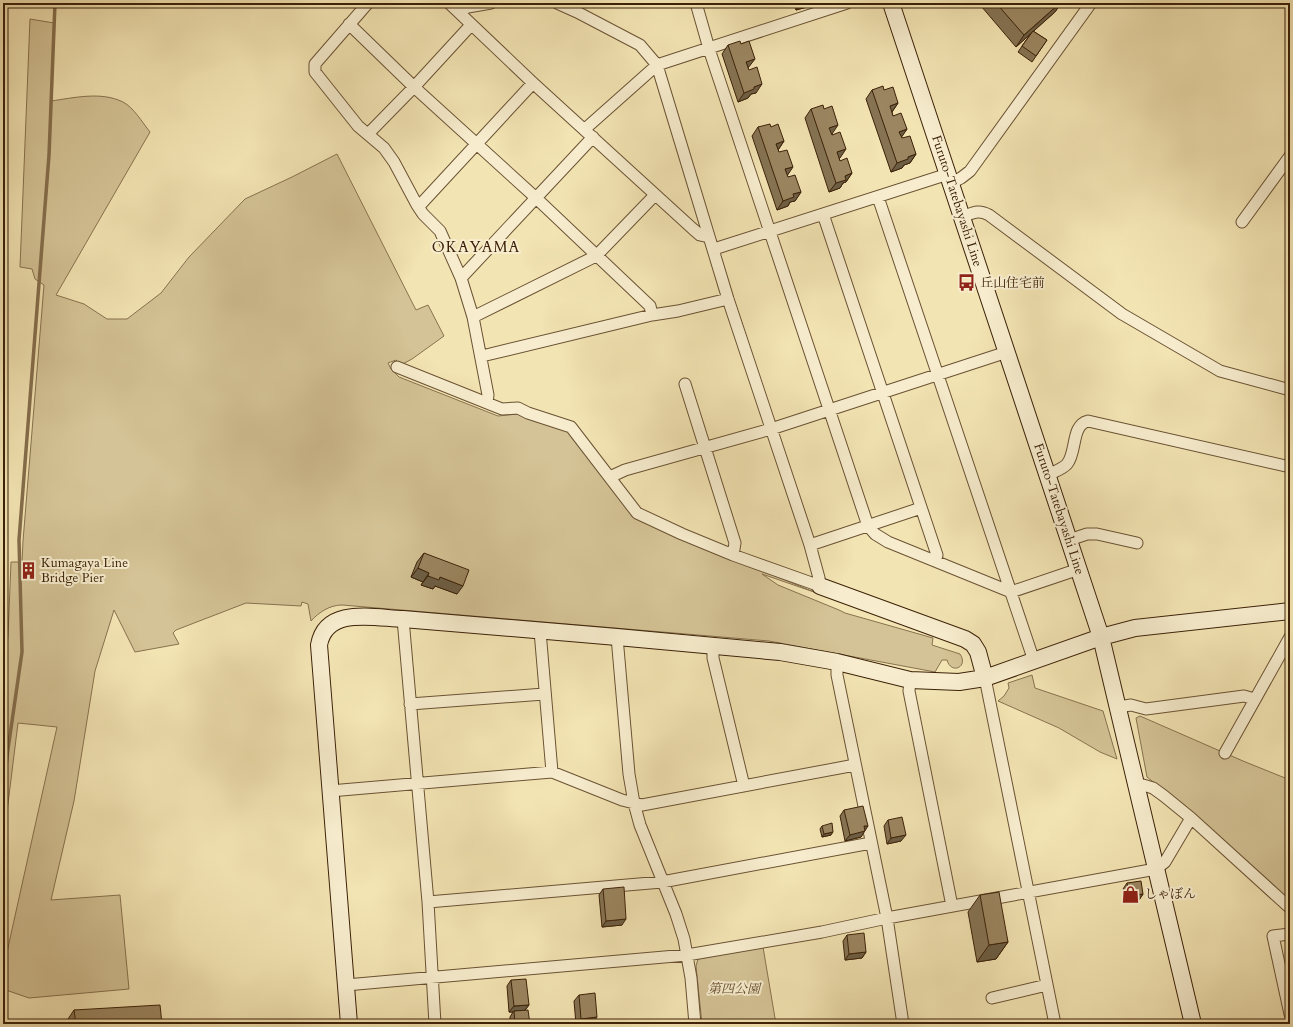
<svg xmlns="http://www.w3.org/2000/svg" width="1293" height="1027" font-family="Cardo,'Noto Serif JP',serif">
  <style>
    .green { fill: #d4c396; stroke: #88724f }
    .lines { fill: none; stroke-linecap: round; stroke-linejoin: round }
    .stream { stroke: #856e4c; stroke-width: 3.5 }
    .street-casing { stroke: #6a5233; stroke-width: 13 }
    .secondary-casing { stroke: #3c2108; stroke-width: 18 }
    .street { stroke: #f7edce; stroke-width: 11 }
    .secondary { stroke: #f7edce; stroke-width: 16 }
    .wall { fill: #857353; stroke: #3c2108 }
    .shaded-wall { fill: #6c5e44; stroke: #3c2108 }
    .building { fill: #9b8661; stroke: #3c2108 }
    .labels { text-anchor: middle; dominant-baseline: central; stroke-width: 4; stroke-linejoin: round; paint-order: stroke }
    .street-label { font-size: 13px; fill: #3c2108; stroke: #f7edce }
    .poi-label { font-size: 13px; fill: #3c2108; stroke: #f7edce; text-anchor: start }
    .park-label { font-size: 13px; font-style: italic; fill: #624a2c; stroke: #f7edce }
    .quarter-label { font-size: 15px; letter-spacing: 1px; fill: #3c2108; stroke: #f7edce }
  </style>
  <rect width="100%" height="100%" fill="#f3e4b3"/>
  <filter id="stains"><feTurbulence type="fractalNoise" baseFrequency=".005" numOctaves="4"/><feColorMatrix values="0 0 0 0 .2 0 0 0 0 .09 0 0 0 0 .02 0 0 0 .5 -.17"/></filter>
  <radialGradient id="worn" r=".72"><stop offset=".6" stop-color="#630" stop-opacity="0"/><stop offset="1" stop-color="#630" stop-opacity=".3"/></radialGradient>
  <!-- green -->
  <path class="green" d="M30,19L54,23L51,101C73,98 101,91 123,102C134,108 142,122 150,132L56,295L84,304L107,319H127L161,293L189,257L245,199L292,177L337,154L416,310L428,305L444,336L412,359L401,365L396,360L388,363L391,369L399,377L498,416L517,414L565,430L570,434L631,514L637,519L814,592L762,574L778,585L839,610L845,613L933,638L932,645L960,654C969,667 951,675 947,660H942L935,672L769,641L342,605C330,605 319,612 311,621L308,604L302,602L301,606L246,603L176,630L173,633L179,644L135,652L114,610L95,671L74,801L51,900L120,895L129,989L29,998L3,989V970L57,727L18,723L3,844V679L8,636L11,562H22L23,541L44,285L35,279L32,269L20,267Z
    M1032,675L1035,688L1103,711L1117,759L1100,752L1059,728L998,701L1004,696L1009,688L1008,683Z
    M1140,716L1243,761L1290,780V903L1194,814L1147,777L1136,718Z
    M763,947L776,1024H702L696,966L698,959Z"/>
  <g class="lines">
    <!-- stream -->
    <path class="stream" d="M3,793L8,749L22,652L19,540L49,155L55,3"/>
    <defs>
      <path id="street" d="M368,3L315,64V72L358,126L384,148L394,162L417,205L423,214L440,231L461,278L473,317L488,395L487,402
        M449,3L533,83L693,229L700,235L709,237
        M696,3L710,52L868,526L875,534L888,542L1011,592L1079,569
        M459,11L468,7L491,3
        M349,24L414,87L535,197L650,306L652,315
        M585,129L657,65L847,3
        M368,134L414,87L471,25
        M951,183L961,178L970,171L1091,3
        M878,197L1034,661
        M417,205L421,204L533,83
        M823,214L937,555L935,561
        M962,217C973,213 978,209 989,215L1122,314L1220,371L1290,390
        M1242,222L1290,156
        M714,249L948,174
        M461,278L593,137
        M473,317L596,256L655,195
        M482,356L652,315L678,311L728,299
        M397,367L502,409L518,408L528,413L571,427L637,513L682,534L733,555L820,586L819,578L810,545L728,299L657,65L640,45L577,12L557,3
        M685,384L735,543L733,555
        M1048,475C1053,472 1063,469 1067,464C1077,452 1071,425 1088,421L1290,467
        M610,477L625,470L771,429L1007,352
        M1069,540L1087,534H1097L1137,543
        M810,545L921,508
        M403,619L428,902L435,1024
        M540,631L552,772
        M617,637L629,774L634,803L640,825L676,914L684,939L691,978L695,1024
        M713,645V658L744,786
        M837,662V675L887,918L903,1024
        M985,678L1055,1024
        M910,680L909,691L952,906
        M410,704L544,694
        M1118,707L1131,705L1146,709L1244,696L1254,699
        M1225,753L1290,637
        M1137,786L1143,785L1153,788L1164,796L1191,818L1290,908
        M330,791L552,772L622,800L642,805L855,765
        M428,902L662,882L871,843
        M1290,934L1273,936L1290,1014
        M346,985L687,955L822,932L887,918L1156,869L1165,862L1191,818
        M992,998L1047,985"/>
      <path id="secondary" d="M891,3L1101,637L1193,1024
        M820,586L965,639L973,644L978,652L985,678
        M349,1024L319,645C326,606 374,618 403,619L617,637L780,652L837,662L910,680L959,682L985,678L1101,637L1135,628L1290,611"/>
    </defs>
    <!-- street casing -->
    <use href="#street" class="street-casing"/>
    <!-- secondary casing -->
    <use href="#secondary" class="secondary-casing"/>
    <!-- street -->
    <use href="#street" class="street"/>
    <!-- secondary -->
    <use href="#secondary" class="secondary"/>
  </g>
  <!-- wall -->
  <path class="wall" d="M793,3H810L807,7L796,10Z
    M983,3H1061L1055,12L1033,31L1047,40L1032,62L1018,52L1031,33L1016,47L981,6Z
    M728,45L748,68L756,93L751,94L748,98L738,102L722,54Z
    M872,90H884L898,103L892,112L893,116L907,129L901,137L902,138L916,154L910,163L904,165L902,168L891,172L866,99Z
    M811,109L832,134L840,161L852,173L846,182L843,183L840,188L829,192L805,118Z
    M758,127H771L784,141L778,150L788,177L801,192L795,201L790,202L788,206L777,210L752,136Z
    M424,553L457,594L435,586L433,589L421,585L423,582L411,577L417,562Z
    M30,562V572L27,571V565Z
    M844,810L865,830L861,837L845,841L840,816Z
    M888,820L901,841L887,844L884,826Z
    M822,826L831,835L822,837L820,829Z
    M1127,883L1143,894L1139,900L1125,902L1123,889Z
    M603,889L622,925L602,927L599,895Z
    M980,895L1008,942L996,959L977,962L968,912Z
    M847,935L866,952L862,958L845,960L843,941Z
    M511,980L529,1005L525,1010L530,1024H510V1017L513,1012H509L507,986Z
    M579,995L593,1023L576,1024L574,1001Z
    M74,1010L162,1024H66V1022Z"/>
  <!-- shaded-wall -->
  <path class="shaded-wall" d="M805,3H810L807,7L796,10L800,4Z
    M1060,3H1061L1055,12L1016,47L1024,35Z
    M755,59L748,68L746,62Z
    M762,84L756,93L751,94L748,98L738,102L744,93L754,87Z
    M898,103L892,112L883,115L890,106Z
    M838,125L832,134L823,137L829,128Z
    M907,129L901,138L899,132Z
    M784,141L778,150L776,144Z
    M846,149L840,158L831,161L837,152Z
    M916,154L910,163L904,165L902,168L891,172L897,163L908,157Z
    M793,167L787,176L785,169Z
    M852,173L846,182L843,183L840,188L829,192L836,183L845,176Z
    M801,192L795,201L790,202L788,206L777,210L783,201L793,194Z
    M29,568L32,569L30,572L27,571Z
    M418,568L429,573L423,582L411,577Z
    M428,576L440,577L463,586L457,594L435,586L433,589L421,585Z
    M864,826H868L861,837L845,841L850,835Z
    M833,832L831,835L822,837L824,834Z
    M906,835L901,841L887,844L891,838Z
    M1143,894L1139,900L1125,902L1129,896Z
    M626,919L622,925L602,927L606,921Z
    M1008,942L996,959L977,962L989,945Z
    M866,952L862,958L845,960L849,954Z
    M529,1005L524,1011H514L513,1012H509L514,1006Z
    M597,1017L593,1023L577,1024L581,1019Z"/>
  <!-- building -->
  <path class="building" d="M996,3H1060L1024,35Z
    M1033,31L1047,40L1036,56L1022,46Z
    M740,41L741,44L749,41L755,59L746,62L749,70L757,67L762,84L754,87V89L744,93L728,45Z
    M883,86L884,90L893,87L898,103L890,106L893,116L901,113L907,129L899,132L902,138L910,136L916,154L908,157V159L897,163L872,90Z
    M823,105L824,109L832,106L838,125L829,128L832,135L840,132L846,149L837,152L840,161L847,158L852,173L845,176L846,180L836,183L811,109Z
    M770,124L771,127L778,124L784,141L776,144L779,152L787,150L793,167L785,169L788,177L795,175L801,192L793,194L794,197L783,201L758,127Z
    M424,553L469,570L463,586L440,577L439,580L428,576L429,573L418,568Z
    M30,562H33L32,569L29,568Z
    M863,806L868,826H864L865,831L850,835L844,810Z
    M902,817L906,835L891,838L888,820Z
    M832,823L833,832L824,834L822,826Z
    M1141,881L1143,894L1129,896L1127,883Z
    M624,887L626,919L606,921L603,889Z
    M999,892L1008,942L989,945L980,895Z
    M864,933L866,952L849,954L847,935Z
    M526,979L529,1005L514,1006L511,980Z
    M595,993L597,1017L581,1019L579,995Z
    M160,1005L162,1024H76L74,1010Z
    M528,1010L530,1024H515L514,1011Z"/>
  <!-- icons -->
  <defs>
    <symbol id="bus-bare" viewBox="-9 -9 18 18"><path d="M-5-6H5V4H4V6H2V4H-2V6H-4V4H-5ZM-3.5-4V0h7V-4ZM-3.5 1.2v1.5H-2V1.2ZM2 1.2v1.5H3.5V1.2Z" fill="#8f2418" stroke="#f7edce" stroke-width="2.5" paint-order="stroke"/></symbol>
    <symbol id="building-bare" viewBox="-9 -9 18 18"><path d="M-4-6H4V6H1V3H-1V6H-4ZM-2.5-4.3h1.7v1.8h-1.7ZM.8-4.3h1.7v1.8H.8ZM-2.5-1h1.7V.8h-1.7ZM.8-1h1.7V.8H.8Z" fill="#8f2418" stroke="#f7edce" stroke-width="2.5" paint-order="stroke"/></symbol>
    <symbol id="shop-bare" viewBox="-9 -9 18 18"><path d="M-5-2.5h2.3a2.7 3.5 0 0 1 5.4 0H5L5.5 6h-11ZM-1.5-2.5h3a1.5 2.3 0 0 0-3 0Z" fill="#8f2418" stroke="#f7edce" stroke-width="2.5" paint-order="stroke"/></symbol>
  </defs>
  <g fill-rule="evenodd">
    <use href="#bus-bare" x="954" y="270" width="25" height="25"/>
    <use href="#building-bare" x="16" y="558" width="25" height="25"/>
    <use href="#shop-bare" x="1118" y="882" width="25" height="25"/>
  </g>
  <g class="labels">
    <!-- street labels -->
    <g class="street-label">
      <text transform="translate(957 201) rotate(72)">Furuto-Tatebayashi Line</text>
      <text transform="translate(1059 509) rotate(72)">Furuto-Tatebayashi Line</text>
    </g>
    <!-- poi labels -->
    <g class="poi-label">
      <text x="980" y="283">丘山住宅前</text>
      <text x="41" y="563">Kumagaya Line<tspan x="41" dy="15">Bridge Pier</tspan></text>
      <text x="1144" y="894">しゃぼん</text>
    </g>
    <!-- park labels -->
    <g class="park-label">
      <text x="734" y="989">第四公園</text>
    </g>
    <!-- quarter labels -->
    <g class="quarter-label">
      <text x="476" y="247">OKAYAMA</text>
    </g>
  </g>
  <!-- margin -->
  <rect width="1293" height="1027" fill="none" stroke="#f3e4b3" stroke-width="16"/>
  <rect x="4" y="4" width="1285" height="1019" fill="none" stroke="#3c2108" stroke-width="2"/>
  <rect x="8" y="8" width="1277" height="1011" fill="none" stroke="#3c2108"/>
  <rect width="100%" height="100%" filter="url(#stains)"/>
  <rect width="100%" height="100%" fill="url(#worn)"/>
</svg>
